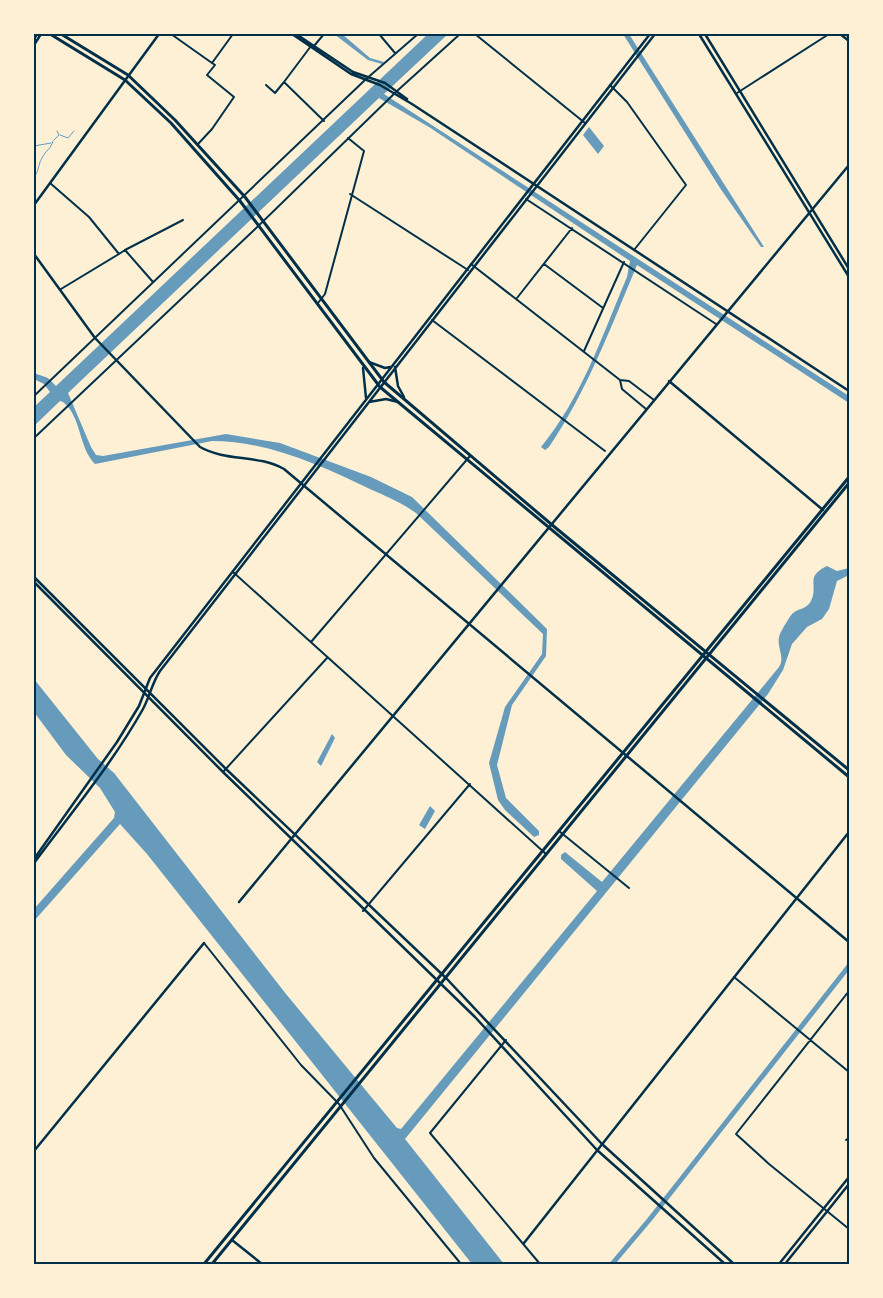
<svg xmlns="http://www.w3.org/2000/svg" width="883" height="1298" font-family="'Golos Text',sans-serif">
  <style>
    .water { fill: #669bbc }
    .lines { fill: none; stroke-linecap: round; stroke-linejoin: round }
    .stream { stroke: #669bbc; stroke-width: 1 }
    .river { stroke: #669bbc; stroke-width: 5 }
    .minor { stroke: #003049; stroke-width: 2 }
    .tertiary { stroke: #003049; stroke-width: 2.5 }
    .secondary { stroke: #003049; stroke-width: 2.5 }
    .primary { stroke: #003049; stroke-width: 3 }
    .neatline { fill: none; stroke: #003049; stroke-width: 2 }
  </style>
  <rect width="100%" height="100%" fill="#fdf0d5"/>
  <!-- water -->
  <path class="water" d="M334,34H342L370,58L384,62L382,64L368,60Z
    M428,34H448L384,94L849,396V403L637,265C611,327 587,391 549,447L545,450L541,447C582,397 602,336 627,277L630,261L429,127L379,98L68,393L91,447L96,455L103,456L226,434L280,443L371,477L412,497L547,629L546,656L512,705L497,765L506,798L539,831V835L534,837L505,810L498,800L489,763L505,707L542,654L543,634L416,513C402,503 388,497 372,490C322,466 269,441 212,441L95,464C78,447 82,417 63,402L60,401L34,426V407L50,392L44,384L34,379V373L48,378L56,386Z
    M623,34H629L764,247H761L720,188Z
    M589,127L604,146L598,154L583,135Z
    M827,566L837,571L849,568V575L837,581L829,609L822,619L807,627L792,644L783,670L768,694L405,1139L504,1264H472L147,854L120,824L34,921V909L114,818L115,812L100,788L66,755L34,712V679L98,759L114,773L286,994L397,1128L401,1129L597,891L561,859V855L565,852L602,882L779,667C786,657 775,646 780,634C783,628 788,619 792,614C798,608 806,610 811,601C819,585 804,577 827,566Z
    M332,734L335,738L321,766L317,762Z
    M430,806L435,811L425,829L419,825Z"/>
  <g class="lines">
    <!-- stream -->
    <path class="stream" d="M60,135L68,138L74,131
      M54,140L59,135L57,131
      M34,146L51,143
      M34,177C39,172 38,164 42,158C46,150 51,149 53,141"/>
    <!-- river -->
    <path class="river" d="M612,1264L650,1219L849,966"/>
    <!-- minor -->
    <path class="minor" d="M171,34L212,63L233,34
      M379,34L395,53
      M475,34L585,123
      M311,46L284,82L324,121
      M314,46L324,34
      M266,85L275,93L284,82
      M610,85L627,102L686,185L634,250
      M737,93L829,34
      M198,144L212,129L234,97L207,75L215,65L212,63
      M50,183L89,217L119,254L125,250L153,282
      M350,194L468,270
      M526,199L716,324
      M125,250L183,220
      M471,264L620,380L629,381L654,400
      M544,264L603,308
      M61,289L119,254
      M517,298L572,228
      M318,303L325,294L364,151L348,138
      M432,320L605,451
      M584,351L624,262
      M620,380L622,389L646,409
      M34,396L365,80L418,34
      M34,438L252,232L397,91L460,34
      M233,572L546,854
      M311,642L470,456
      M223,772L327,658
      M559,831L629,888
      M363,911L470,784
      M204,943L301,1065L339,1104L374,1158L461,1264
      M734,977L849,1072
      M849,991L736,1134L769,1164L849,1229
      M506,1040L430,1133L540,1264
      M846,1140L849,1138"/>
    <!-- tertiary -->
    <path class="tertiary" d="M292,34L351,74L380,85L412,104L849,391
      M296,34L353,72L385,83L407,99
      M840,34L849,41
      M846,34L849,37
      M34,205L159,34
      M34,254L95,338L200,447C227,462 257,454 284,469L849,942
      M669,381L823,510
      M239,902L849,165
      M34,1151L204,943
      M232,1240L262,1264
      M524,1243L849,832
      M779,1264L849,1177
      M785,1264L849,1184"/>
    <!-- secondary -->
    <path class="secondary" d="M699,34L849,277
      M705,34L849,269
      M34,39L37,34
      M34,45L41,34
      M369,362L385,368L390,367
      M395,367L398,386L404,397
      M363,368L366,398
      M369,402L386,399L398,402
      M34,577L226,769L446,978L602,1144L734,1264
      M34,582L223,772L475,1017L597,1150L725,1264
      M34,859L117,742L139,706L150,678L650,34
      M34,863C71,813 112,764 143,709C150,696 152,683 160,671L655,34
      M34,1262L36,1264"/>
    <!-- primary -->
    <path class="primary" d="M50,34L125,80L171,123L240,201L380,387L849,777
      M61,34L128,75L175,120L245,197L384,382L551,524L849,770
      M204,1264L849,477
      M212,1264L849,483"/>
  </g>
  <!-- border -->
  <rect width="883" height="1298" fill="none" stroke="#fdf0d5" stroke-width="70"/>
  <rect x="35" y="35" width="813" height="1228" class="neatline"/>
</svg>
